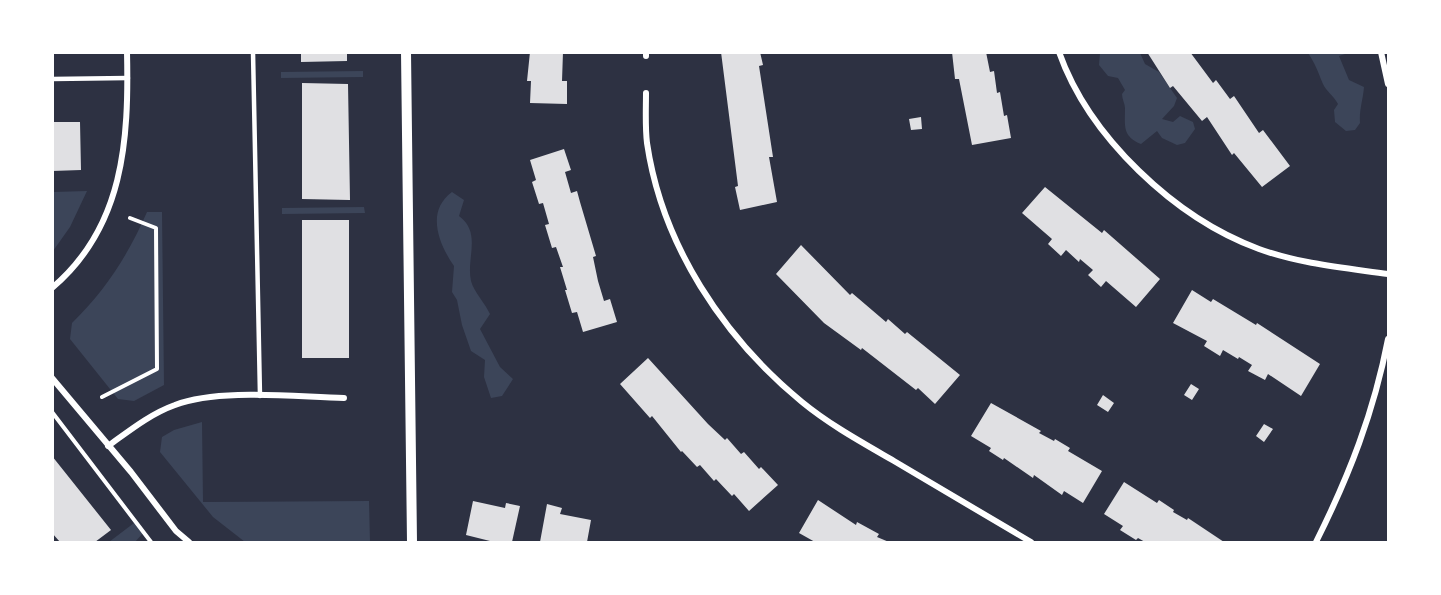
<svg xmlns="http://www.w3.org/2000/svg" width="1441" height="595" font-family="Arial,sans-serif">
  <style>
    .green { fill: #3c4559 }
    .building { fill: #e0e0e3 }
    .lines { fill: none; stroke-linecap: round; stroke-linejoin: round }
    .path { stroke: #fff; stroke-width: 4 }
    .service { stroke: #fff; stroke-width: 4.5 }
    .minor { stroke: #fff; stroke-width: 6 }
    .tertiary { stroke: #fff; stroke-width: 10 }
  </style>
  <rect width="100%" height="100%" fill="#2d3142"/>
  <!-- green -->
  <path class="green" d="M1100,53H1140L1145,64L1159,72L1177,98L1174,106L1162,119L1173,122L1180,116L1193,122L1195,129L1185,143L1177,145L1162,138L1157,131L1141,144C1122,136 1125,126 1125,108C1125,104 1122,99 1122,94L1125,90L1118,78L1108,76L1099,65Z
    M1308,53H1348L1339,56L1349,80L1364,87C1363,100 1359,110 1360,123L1355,130L1346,131L1335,122L1334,110L1338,104C1334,96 1326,91 1323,84C1318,72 1315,63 1308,53Z
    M363,71V77L281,78V72Z
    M87,191L70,227L53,251V192Z
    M452,192L464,200L459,216C482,233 466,258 471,281C474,292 485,303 490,314L480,329L500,367L513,379L502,396L491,398L484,377L485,360L471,351L462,325L457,300L452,292L454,266C438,243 426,211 452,192Z
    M364,207L365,213L282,214V208Z
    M147,212H162L164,385L134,401L118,399L70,339L72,323C106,290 128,255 147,212Z
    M202,422L203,502L369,501L370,542H245L213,517L160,452L162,437L174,430Z
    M134,523L143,533L135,542H109Z"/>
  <!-- building -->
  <path class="building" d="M301,52H347V61L301,62Z
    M530,52H563L562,81H567V104L530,103L531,81H527Z
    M721,52H760L763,65L759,66L773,157H769L777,202L740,210L735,187L738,186Z
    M952,52H986L990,72L994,71L997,93L1000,92L1004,116L1007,115L1011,138L972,145L959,79H955Z
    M1147,52H1190L1213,83L1216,80L1230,99L1234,96L1259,133L1263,130L1290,166L1262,187L1234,153L1232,155L1207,117L1202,121L1173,86L1170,88Z
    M302,83L348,84L350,200L302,199Z
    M921,117L922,129L911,130L909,119Z
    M52,122H80L81,170L52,171Z
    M564,149L571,170L565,172L571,193L577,191L580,202L596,256L593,257L598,281L604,301L610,299L617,322L583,332L577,312L572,313L565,290H567L560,267H563L556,247L552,248L545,225L549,224L543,203L539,204L532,182L536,180L530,160Z
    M1045,187L1102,233L1104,230L1160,279L1136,307L1106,281L1101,287L1088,275L1093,270L1080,259L1079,262L1066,250L1061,256L1048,244L1052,239L1022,213Z
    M302,220H349V358H302Z
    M801,245L850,295L852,293L886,322L888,319L905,334L907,332L960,375L935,404L918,388L916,390L862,348L861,350L824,323L776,274Z
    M1192,290L1211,302L1213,299L1256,325L1257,323L1320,364L1301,396L1268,374L1265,380L1248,371L1252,365L1239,357L1238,359L1223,350L1220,356L1204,346L1207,341L1173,323Z
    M648,358L708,424L725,440L727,438L741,454L744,452L759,469L761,467L778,485L749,511L734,494L732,496L716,479L714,481L700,465L697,467L682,451L681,452L652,416L650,418L620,384Z
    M1191,384L1199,389L1192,400L1184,395Z
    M1103,395L1114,403L1108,412L1097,405Z
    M991,403L1041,431L1039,433L1054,441L1055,439L1070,448L1068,451L1102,471L1083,503L1064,491L1062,495L1034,475L1033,478L1004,458L1003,460L989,451L991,448L971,436Z
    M1264,424L1273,429L1264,442L1256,436Z
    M52,456L111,530L95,542H60L52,533Z
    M1124,482L1157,503L1159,500L1174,510L1173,512L1187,520L1188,518L1224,542H1145L1138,538L1136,540L1120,530L1123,526L1104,514Z
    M818,500L856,525L857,522L879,534L877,537L889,542H815L799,533Z
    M473,501L505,508L506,503L520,506L512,542H494L466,535Z
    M547,504L562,508L560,514L591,520L587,542H540Z"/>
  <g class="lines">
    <!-- path -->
    <path class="path" d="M102,397L157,369L156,228L130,218
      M52,412L151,542"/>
    <!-- service -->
    <path class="service" d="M253,52L260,396
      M52,79L128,78"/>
    <!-- minor -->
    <path class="minor" d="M1059,52C1089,137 1175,218 1259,249C1300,264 1346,268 1388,274
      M1381,52L1388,84
      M646,56V52
      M646,93C646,109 645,126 647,143C662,245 723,337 802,402C830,425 863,443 894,461C939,488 985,515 1031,542
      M52,288C124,227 129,140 127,52
      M52,378L131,472L176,531L189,542
      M108,446C129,431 150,414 175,405C219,388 295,397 344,398
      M1316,542C1349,476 1374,412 1388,339"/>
    <!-- tertiary -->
    <path class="tertiary" d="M406,52L412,542"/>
  </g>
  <!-- border -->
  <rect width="1441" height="595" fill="none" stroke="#ffffff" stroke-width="108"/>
</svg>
